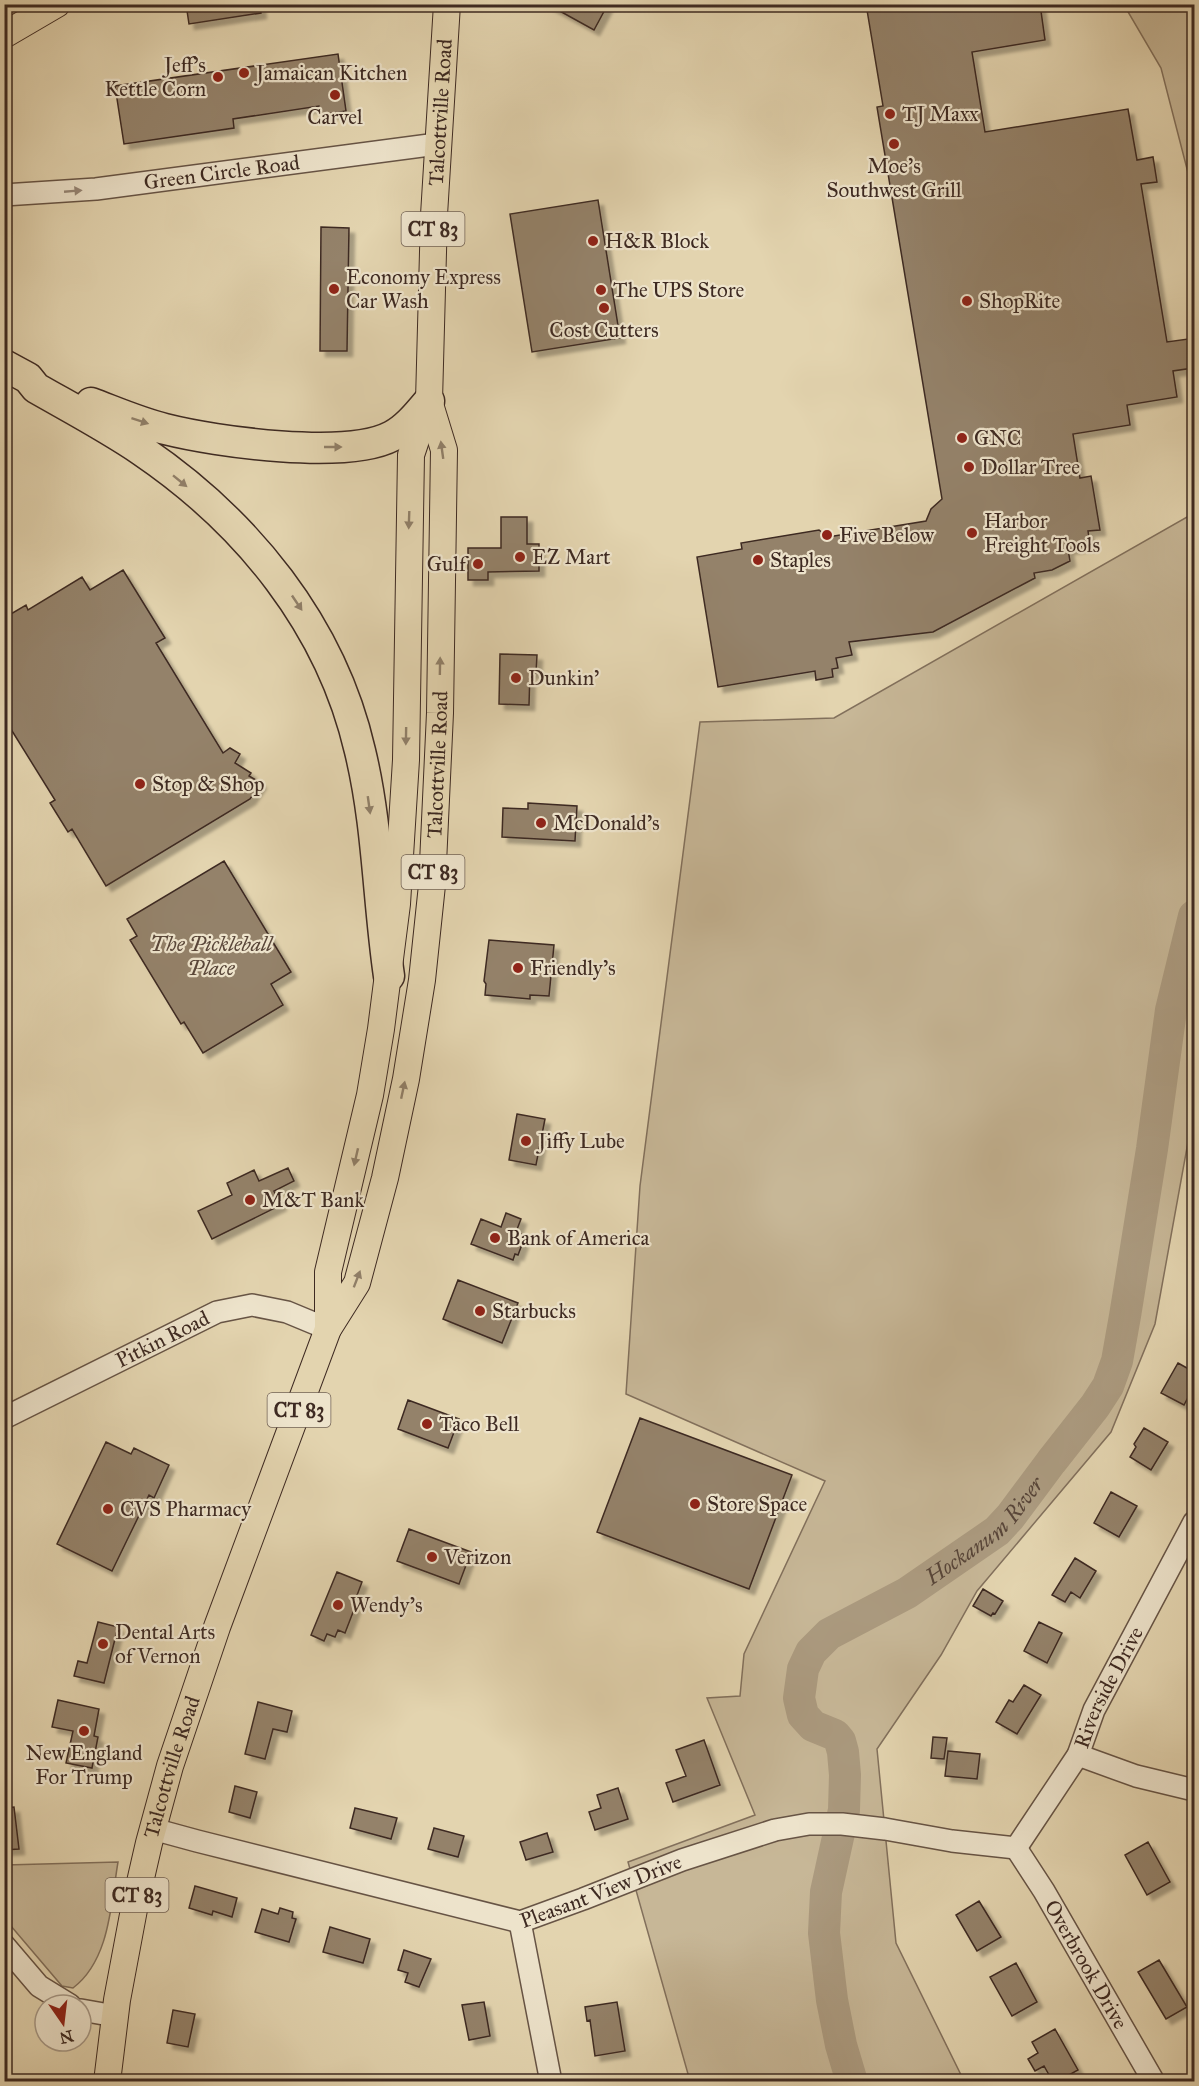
<svg xmlns="http://www.w3.org/2000/svg" width="1199" height="2086" font-family="'IM FELL Great Primer',serif">
  <style>
    .green { fill: #c7b797; stroke: #82705c; stroke-width: 1.5 }
    .lines { fill: none; stroke-linecap: round; stroke-linejoin: round }
    .river { stroke: #ab9a7f; stroke-width: 32 }
    .building { fill: #94826b; stroke: #3e2a22; stroke-width: 1.5; filter: url(#shadow) }
    .minor-casing { stroke: #675445; stroke-width: 24 }
    .major-casing { stroke: #3e2a22; stroke-width: 28 }
    .highway-casing { stroke: #3e2a22; stroke-width: 33 }
    .minor { stroke: #ede3cb; stroke-width: 21 }
    .major { stroke: #e3d4af; stroke-width: 26 }
    .highway { stroke: #e3d4af; stroke-width: 30 }
    .oneway { fill: #968676 }
    .oneway2 { fill: #907f68 }
    .poi-dot { fill: #8f2418; stroke: #ede3cb; stroke-width: 2 }
    .labels { text-anchor: middle; dominant-baseline: central; stroke-width: 4.5; stroke-linejoin: round; paint-order: stroke }
    .shield { fill: #ede3cb; stroke: #726255; stroke-width: 1.5 }
    .shield-label { font-size: 20px; font-weight: bold; fill: #3e2a22 }
    .poi-label { font-size: 21px; fill: #3e2a22; stroke: #ede3cb; text-anchor: start }
    .street-label { font-size: 21px; fill: #3e2a22; stroke: #ede3cb }
    .park-label { font-size: 21px; font-style: italic; fill: #594639; stroke: #ede3cb }
    .water-label { font-size: 22px; font-style: italic; fill: #594639; stroke: #ede3cb }
  </style>
  <defs>
    <filter id="shadow"><feDropShadow dx="5.5" dy="5.5" stdDeviation="1.5" flood-color="#0004"/></filter>
  </defs>
  <rect width="100%" height="100%" fill="#e3d4af"/>
  <filter id="stains"><feTurbulence type="fractalNoise" baseFrequency=".00333" numOctaves="4"/><feColorMatrix values="0 0 0 0 .2 0 0 0 0 .09 0 0 0 0 .02 0 0 0 .5 -.17"/></filter>
  <radialGradient id="worn" r=".72"><stop offset=".6" stop-color="#630" stop-opacity="0"/><stop offset="1" stop-color="#630" stop-opacity=".3"/></radialGradient>
  <!-- green -->
  <path class="green" d="M1124,5H1194V196L1161,68Z
    M1194,513V1109L1155,1324L1111,1432L977,1591L941,1655L877,1749L896,1943L964,2081H690L628,1862L755,1815L707,1698L740,1696L744,1654L825,1481L626,1394L640,1186L700,722L834,718Z
    M118,1862C111,1903 110,1960 73,1988L62,1986L5,1919V1865Z"/>
  <g class="lines">
    <!-- river -->
    <path class="river" id="s1" d="M852,2082L841,2045L832,2000L824,1933L826,1892L844,1810L845,1775L843,1752L840,1741L835,1735L813,1726L803,1715L799,1698L803,1669L811,1652L829,1634L907,1593L997,1531L1010,1517L1051,1462L1095,1406L1108,1386L1117,1361L1125,1316L1152,1149L1171,1010L1194,916"/>
  </g>
  <!-- building -->
  <path class="building" d="M186,4H260L261,13L189,24Z
    M547,4H608L594,30Z
    M866,4H1040L1045,40L972,52L985,132L1128,109L1137,160L1153,157L1157,182L1141,184L1167,342L1188,339L1193,368L1173,371L1177,397L1127,405L1130,425L1073,434L1080,478L1091,476L1100,530L1088,531L1090,545L1068,549L1070,561L1052,570L1034,573L1035,578L933,632L849,642L852,655L836,658L838,668L832,669L833,677L816,680L815,671L718,687L697,557L742,549L741,543L819,530L828,537L926,521L931,509L942,499L877,107L883,106Z
    M338,54L346,111L321,115L319,106L233,119L234,128L124,144L115,86Z
    M598,200L620,338L532,352L510,214Z
    M321,227L349,228L347,351H320Z
    M501,517H527V544H539V571L488,572V580H468V548H501Z
    M123,570L165,638L156,643L223,753L230,748L240,754L235,763L251,773L249,776L261,783L250,799L106,886L72,829L68,832L50,803L55,800L4,718V618L26,605L28,610L82,577L90,590Z
    M500,654L537,655L536,673H530L529,705L499,704Z
    M528,803L577,806L575,841L502,837L503,808L528,809Z
    M224,861L291,972L271,984L283,1005L203,1053L184,1022L181,1024L130,940L137,936L127,919Z
    M489,940L554,945L549,996L530,995V999L485,995L486,984L484,981Z
    M517,1114L545,1119L536,1165L509,1160Z
    M288,1168L294,1181L274,1191L281,1205L212,1239L198,1211L232,1195L227,1183L254,1170L259,1181Z
    M506,1213L521,1219L516,1232L523,1235L520,1241L523,1242L518,1255L515,1254L513,1260L471,1244L481,1219L501,1227Z
    M458,1280L518,1303L502,1343L443,1319Z
    M1178,1363L1194,1372V1386L1184,1405L1161,1393Z
    M408,1400L459,1419L448,1448L398,1429Z
    M640,1418L792,1475L749,1589L597,1532Z
    M1144,1428L1168,1442L1151,1470L1130,1457L1136,1447L1134,1444Z
    M106,1442L131,1454L134,1448L169,1465L154,1498L149,1495L112,1571L57,1544Z
    M1111,1492L1137,1506L1119,1537L1094,1523Z
    M409,1529L471,1552L459,1584L397,1561Z
    M1075,1558L1096,1571L1080,1598L1071,1592L1065,1602L1052,1595Z
    M337,1572L362,1582L353,1606L355,1607L345,1633L338,1630L335,1637L327,1634L324,1641L311,1635Z
    M983,1589L1003,1601L995,1614L993,1613L991,1616L973,1606Z
    M98,1622L118,1627L104,1683L74,1676L78,1661L87,1663Z
    M1039,1622L1062,1633L1047,1663L1024,1651Z
    M1024,1685L1041,1695L1017,1734L996,1722L1009,1700L1013,1702Z
    M58,1700L99,1709L94,1736L98,1737L92,1768L66,1763L73,1731L52,1727Z
    M258,1702L292,1711L287,1732L273,1729L265,1759L245,1754Z
    M933,1737L947,1738L944,1759L931,1758Z
    M704,1740L720,1785L673,1802L666,1783L686,1776L676,1750Z
    M948,1751L980,1754L977,1779L945,1776Z
    M235,1786L257,1792L250,1818L229,1812Z
    M618,1788L628,1819L595,1830L589,1812L601,1808L597,1795Z
    M14,1807L19,1849L4,1850V1808Z
    M355,1808L397,1818L391,1839L350,1828Z
    M434,1828L464,1836L458,1857L428,1849Z
    M547,1833L553,1852L526,1860L520,1842Z
    M1148,1842L1170,1882L1147,1895L1125,1855Z
    M195,1886L237,1898L232,1917L213,1911L212,1915L189,1908Z
    M979,1901L1001,1937L977,1951L956,1915Z
    M280,1908L293,1912L292,1918L296,1919L289,1942L255,1932L262,1909L278,1914Z
    M330,1927L370,1939L363,1963L323,1952Z
    M404,1950L431,1959L419,1987L405,1982L408,1973L398,1970Z
    M1159,1960L1187,2007L1166,2019L1138,1972Z
    M1016,1963L1037,2002L1012,2016L990,1977Z
    M484,2002L490,2036L469,2040L462,2005Z
    M617,2002L625,2051L595,2056L590,2020L587,2021L585,2007Z
    M173,2010L195,2014L188,2047L167,2043Z
    M1055,2029L1078,2070L1067,2076L1070,2082H1053L1044,2066L1035,2071L1028,2059L1038,2053L1032,2042Z"/>
  <g class="lines">
    <defs>
      <g id="minor">
        <path id="s2" d="M4,195L96,189L437,144"/>
        <path id="s3" d="M4,1418L217,1312L252,1305L287,1312L328,1329"/>
        <path d="M1078,1755L1136,1776L1194,1790"/>
        <path id="s4" d="M153,1829L197,1841L520,1922L583,1899L682,1860L775,1830L809,1824H842L885,1829L952,1841L1016,1848"/>
        <path id="s5" d="M1016,1848L1078,1755L1094,1710L1194,1522"/>
        <path id="s6" d="M1016,1848L1044,1891L1154,2082"/>
        <path d="M520,1922L551,2082"/>
        <path d="M4,1945L39,1986L70,2005"/>
        <path d="M81,2010L115,2016"/>
      </g>
      <g id="major">
        <path d="M4,35L57,4"/>
        <path id="s7" d="M328,1329V1272L370,1095L381,1029L397,904L406,760L411,455L429,401L434,215L447,4"/>
        <path id="s8" d="M107,2082L117,2000L135,1904L149,1843L170,1766L217,1627L328,1329L357,1283L385,1178L406,1079L422,980L432,885L440,713L444,450L429,401"/>
      </g>
      <path id="highway" d="M4,365L28,378L36,388C71,408 107,427 141,450C247,522 331,625 360,751C378,825 378,901 389,976
        M91,403C115,412 140,423 165,429C216,442 347,460 392,436C407,428 418,414 429,401"/>
    </defs>
    <!-- minor casing -->
    <use href="#minor" class="minor-casing"/>
    <!-- major casing -->
    <use href="#major" class="major-casing"/>
    <!-- highway casing -->
    <use href="#highway" class="highway-casing"/>
    <!-- minor -->
    <use href="#minor" class="minor"/>
    <!-- major -->
    <use href="#major" class="major"/>
    <!-- highway -->
    <use href="#highway" class="highway"/>
  </g>
  <!-- one-way arrows -->
  <defs><path id="oneway-solid" d="M-6-.8H1V-3.2L6.5 0L1 3.2V.8H-6Z" transform="scale(1.5)"/></defs>
  <use class="oneway" href="#oneway-solid" transform="translate(73 191) rotate(-5)"/>
  <g class="oneway2">
    <use href="#oneway-solid" transform="translate(140 421) rotate(18)"/>
    <use href="#oneway-solid" transform="translate(333 447)"/>
    <use href="#oneway-solid" transform="translate(442 450) rotate(-98)"/>
    <use href="#oneway-solid" transform="translate(180 481) rotate(39)"/>
    <use href="#oneway-solid" transform="translate(409 520) rotate(92)"/>
    <use href="#oneway-solid" transform="translate(297 603) rotate(56)"/>
    <use href="#oneway-solid" transform="translate(440 666) rotate(-89)"/>
    <use href="#oneway-solid" transform="translate(406 736) rotate(91)"/>
    <use href="#oneway-solid" transform="translate(369 805) rotate(82)"/>
    <use href="#oneway-solid" transform="translate(403 1090) rotate(-78)"/>
    <use href="#oneway-solid" transform="translate(356 1157) rotate(103)"/>
    <use href="#oneway-solid" transform="translate(357 1279) rotate(-69)"/>
  </g>
  <!-- markers -->
  <g class="poi-dot">
    <circle cx="244" cy="73" r="6"/>
    <circle cx="218" cy="77" r="6"/>
    <circle cx="335" cy="95" r="6"/>
    <circle cx="890" cy="114" r="6"/>
    <circle cx="894" cy="144" r="6"/>
    <circle cx="593" cy="241" r="6"/>
    <circle cx="334" cy="289" r="6"/>
    <circle cx="601" cy="290" r="6"/>
    <circle cx="967" cy="301" r="6"/>
    <circle cx="604" cy="308" r="6"/>
    <circle cx="962" cy="438" r="6"/>
    <circle cx="969" cy="467" r="6"/>
    <circle cx="972" cy="533" r="6"/>
    <circle cx="827" cy="535" r="6"/>
    <circle cx="520" cy="557" r="6"/>
    <circle cx="758" cy="560" r="6"/>
    <circle cx="478" cy="564" r="6"/>
    <circle cx="516" cy="678" r="6"/>
    <circle cx="140" cy="784" r="6"/>
    <circle cx="541" cy="823" r="6"/>
    <circle cx="518" cy="968" r="6"/>
    <circle cx="526" cy="1141" r="6"/>
    <circle cx="250" cy="1200" r="6"/>
    <circle cx="495" cy="1238" r="6"/>
    <circle cx="480" cy="1311" r="6"/>
    <circle cx="427" cy="1424" r="6"/>
    <circle cx="695" cy="1504" r="6"/>
    <circle cx="108" cy="1509" r="6"/>
    <circle cx="432" cy="1557" r="6"/>
    <circle cx="338" cy="1605" r="6"/>
    <circle cx="103" cy="1644" r="6"/>
    <circle cx="84" cy="1731" r="6"/>
  </g>
  <g class="labels">
    <!-- shield labels -->
    <g class="shield">
      <rect x="401.5" y="212" width="63" height="34" rx="4.5"/>
      <rect x="401.5" y="855" width="63" height="34" rx="4.5"/>
      <rect x="267.5" y="1393" width="63" height="34" rx="4.5"/>
      <rect x="105.5" y="1878" width="63" height="34" rx="4.5"/>
    </g>
    <g class="shield-label">
      <text x="433" y="229">CT 83</text>
      <text x="433" y="872">CT 83</text>
      <text x="299" y="1410">CT 83</text>
      <text x="137" y="1895">CT 83</text>
    </g>
    <!-- poi labels -->
    <g class="poi-label">
      <text x="206" y="65" text-anchor="end">Jeff's<tspan x="206" dy="24">Kettle Corn</tspan></text>
      <text x="256" y="73">Jamaican Kitchen</text>
      <text x="902" y="114">TJ Maxx</text>
      <text x="335" y="117" text-anchor="middle">Carvel</text>
      <text x="894" y="166" text-anchor="middle">Moe's<tspan x="894" dy="24">Southwest Grill</tspan></text>
      <text x="605" y="241">H&amp;R Block</text>
      <text x="346" y="277">Economy Express<tspan x="346" dy="24">Car Wash</tspan></text>
      <text x="613" y="290">The UPS Store</text>
      <text x="979" y="301">ShopRite</text>
      <text x="604" y="330" text-anchor="middle">Cost Cutters</text>
      <text x="974" y="438">GNC</text>
      <text x="981" y="467">Dollar Tree</text>
      <text x="984" y="521">Harbor<tspan x="984" dy="24">Freight Tools</tspan></text>
      <text x="839" y="535">Five Below</text>
      <text x="532" y="557">EZ Mart</text>
      <text x="770" y="560">Staples</text>
      <text x="466" y="564" text-anchor="end">Gulf</text>
      <text x="528" y="678">Dunkin'</text>
      <text x="152" y="784">Stop &amp; Shop</text>
      <text x="553" y="823">McDonald's</text>
      <text x="530" y="968">Friendly's</text>
      <text x="538" y="1141">Jiffy Lube</text>
      <text x="262" y="1200">M&amp;T Bank</text>
      <text x="507" y="1238">Bank of America</text>
      <text x="492" y="1311">Starbucks</text>
      <text x="439" y="1424">Taco Bell</text>
      <text x="707" y="1504">Store Space</text>
      <text x="120" y="1509">CVS Pharmacy</text>
      <text x="444" y="1557">Verizon</text>
      <text x="350" y="1605">Wendy's</text>
      <text x="115" y="1632">Dental Arts<tspan x="115" dy="24">of Vernon</tspan></text>
      <text x="84" y="1753" text-anchor="middle">New England<tspan x="84" dy="24">For Trump</tspan></text>
    </g>
    <!-- street labels -->
    <g class="street-label">
      <text stroke="none"><textPath href="#s7" startOffset="1227">Talcottville Road</textPath></text>
      <text stroke="none"><textPath href="#s2" startOffset="219">Green Circle Road</textPath></text>
      <text stroke="none"><textPath href="#s8" startOffset="1368">Talcottville Road</textPath></text>
      <text stroke="none"><textPath href="#s3" startOffset="177">Pitkin Road</textPath></text>
      <text stroke="none"><textPath href="#s5" startOffset="186">Riverside Drive</textPath></text>
      <text stroke="none"><textPath href="#s8" startOffset="322">Talcottville Road</textPath></text>
      <text stroke="none"><textPath href="#s4" startOffset="465">Pleasant View Drive</textPath></text>
      <text stroke="none"><textPath href="#s6" startOffset="136">Overbrook Drive</textPath></text>
    </g>
    <!-- park labels -->
    <g class="park-label">
      <text x="211" y="944">The Pickleball<tspan x="211" dy="24">Place</tspan></text>
    </g>
    <!-- water labels -->
    <g class="water-label">
      <text stroke="none"><textPath href="#s1" startOffset="672">Hockanum River</textPath></text>
    </g>
  </g>
  <!-- margin -->
  <rect width="1199" height="2086" fill="none" stroke="#e3d4af" stroke-width="24"/>
  <rect x="6" y="6" width="1187" height="2074" fill="none" stroke="#3e2a22" stroke-width="3"/>
  <rect x="12" y="12" width="1175" height="2062" fill="none" stroke="#3e2a22" stroke-width="1.5"/>
  <!-- north arrow -->
  <g transform="translate(63 2023) rotate(166)"><circle r="28" fill="#ede3cb" stroke="#a79987" stroke-width="1.5"/>
  <path d="M0-4.5L10 22L0 15L-10 22Z" fill="#8f2418"/>
  <text y="-9" font-size="16" font-weight="bold" text-anchor="middle" fill="#3e2a22">N</text>
  </g>
  <rect width="100%" height="100%" filter="url(#stains)"/>
  <rect width="100%" height="100%" fill="url(#worn)"/>
</svg>
